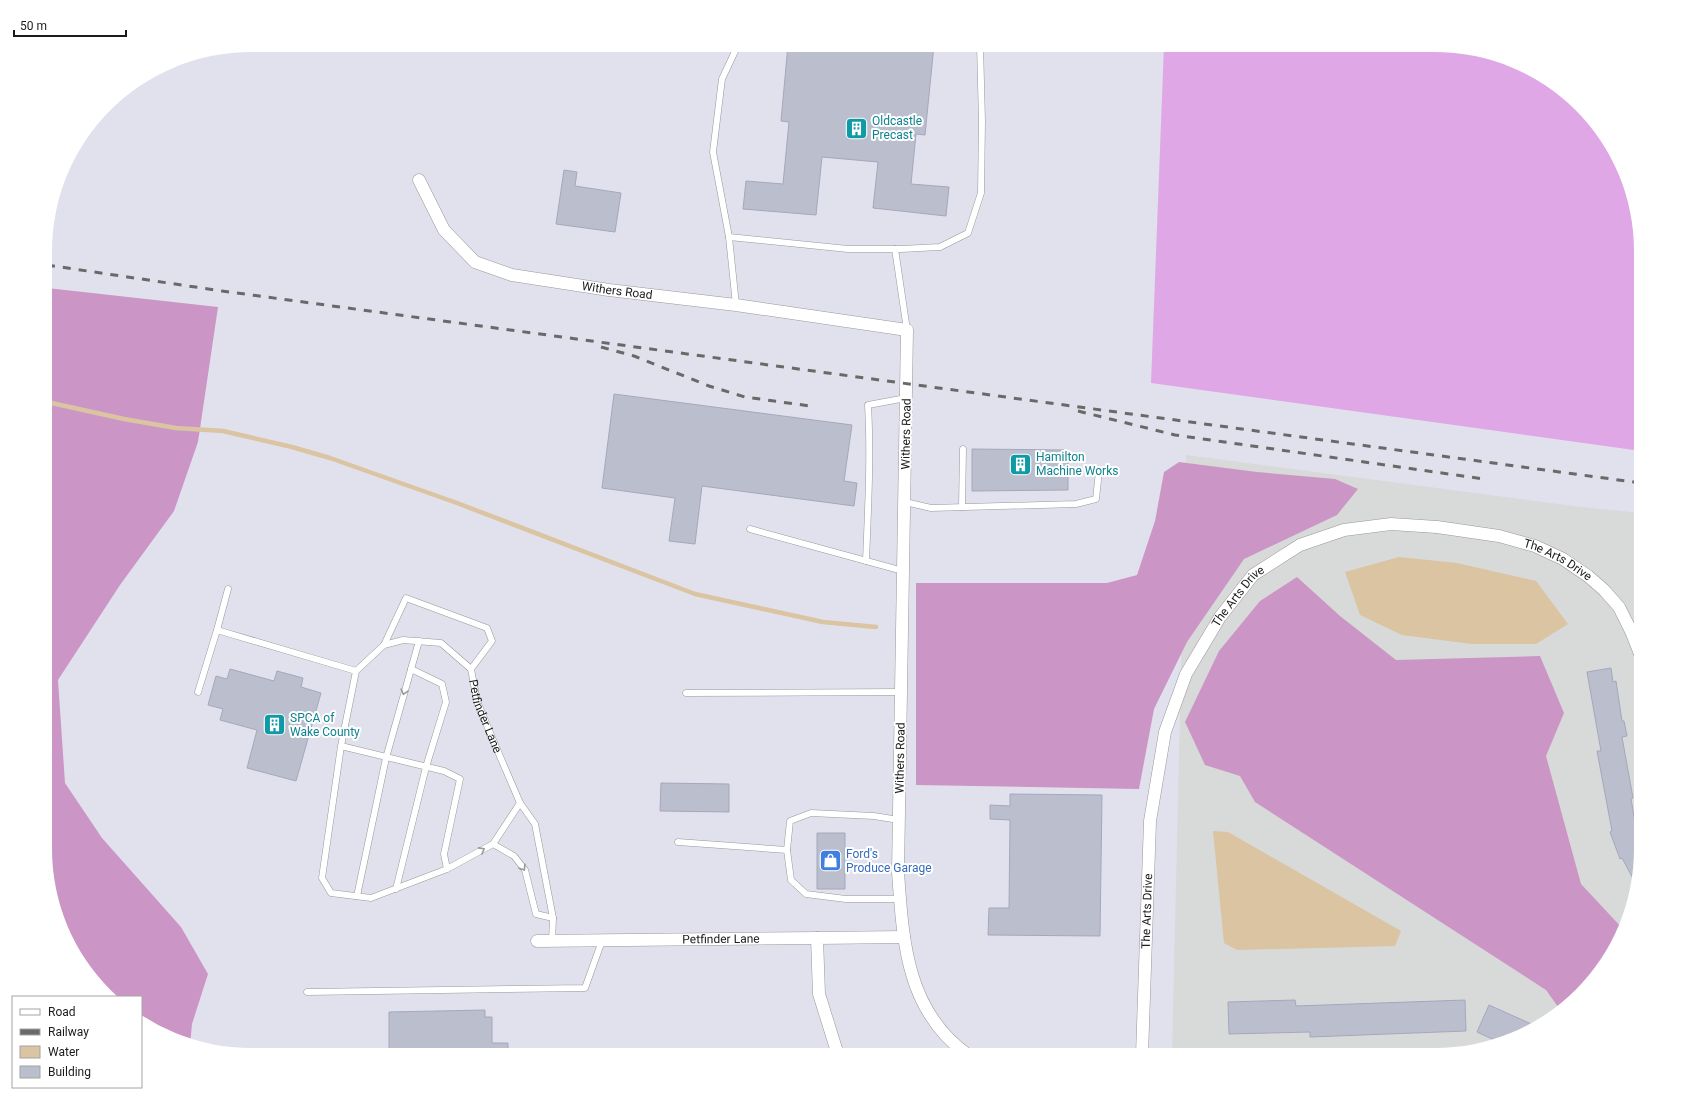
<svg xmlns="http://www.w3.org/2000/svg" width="1686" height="1100" font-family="Roboto,sans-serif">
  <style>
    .residential { fill: #d8d9d9 }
    .grass { fill: #e0a7e7 }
    .forest { fill: #cb96c6 }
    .water { fill: #dac4a2 }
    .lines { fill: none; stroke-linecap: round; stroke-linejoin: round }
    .stream { stroke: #dac4a2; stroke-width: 4.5 }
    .building { fill: #bbbecc; stroke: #a4a8be }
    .service-casing { stroke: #989898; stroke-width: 7 }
    .minor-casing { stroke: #989898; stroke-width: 13 }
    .service { stroke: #fff; stroke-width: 6 }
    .minor { stroke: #fff; stroke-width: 12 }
    .rail { stroke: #696969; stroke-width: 3; stroke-dasharray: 8 8; stroke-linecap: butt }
    .oneway { stroke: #989898 }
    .labels { text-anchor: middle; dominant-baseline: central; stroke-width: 4; stroke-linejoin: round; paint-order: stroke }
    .culture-label { font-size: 12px; fill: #0d838f; stroke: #fff; text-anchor: start }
    .street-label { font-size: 12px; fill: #1b1b1b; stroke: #fff }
    .shop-label { font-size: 12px; fill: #366cbe; stroke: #fff; text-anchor: start }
  </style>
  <rect width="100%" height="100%" fill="#e1e1ed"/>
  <!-- residential -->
  <path class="residential" d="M1186,455L1581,507L1641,513V862L1630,915L1606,964L1571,1004L1538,1027L1488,1048L1448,1055H1172Z"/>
  <!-- grass -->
  <path class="grass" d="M1164,45H1435L1501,56L1550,80L1590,115L1613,148L1634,198L1641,238V451L1151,383Z"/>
  <!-- forest -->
  <path class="forest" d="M47,288L218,307L198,442L174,511L120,585L58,680L65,783L102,838L181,927L208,974L192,1024L190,1045L185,1044L141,1022V997H108L105,994L73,952L47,875Z
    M1179,462L1257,472L1335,479L1358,489L1337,515L1244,559L1187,642L1154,709L1139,789L916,785V583H1107L1137,575L1155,521L1164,472Z
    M1297,577L1340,616L1396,660L1540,656L1564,713L1546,756L1581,884L1623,929L1606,964L1571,1004L1561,1011L1546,990L1255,802L1240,776L1205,765L1185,722L1219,651L1260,601Z"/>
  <!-- water -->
  <path class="water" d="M1399,557L1457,563L1536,581L1568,624L1536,644H1472L1402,635L1360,615L1345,572Z
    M1213,831L1228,832L1401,931L1395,946L1237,950L1224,943Z"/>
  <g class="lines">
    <!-- stream -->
    <path class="stream" d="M47,402L124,419L176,428L223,431L292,447L330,458L457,503L695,594L823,622L876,627"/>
  </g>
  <!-- building -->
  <path class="building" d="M788,45H934L925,135L916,134L911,184L949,187L946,216L873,208L878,162L822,157L816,215L743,209L746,181L783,184L789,122L781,121Z
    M564,170L577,172L575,186L621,193L615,232L556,224Z
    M614,394L852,425L844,481L857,483L854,506L702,486L695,544L669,541L675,498L602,488Z
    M972,449L1068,450V490L972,491Z
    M1611,668L1613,682L1616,681L1622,721H1624L1627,736L1622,737L1633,798L1631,799L1635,822L1638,821L1641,828V862L1636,884L1622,858L1620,859L1610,832L1612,831L1597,751H1601L1587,672Z
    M230,669L274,681L277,671L303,678L301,687L321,693L296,781L247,768L257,730L220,720L223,709L208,705L216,676L227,679Z
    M661,783L729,784V812L660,811Z
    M1010,794L1102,795L1100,936L988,935L989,908H1009L1010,820L990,819V805L1010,806Z
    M817,833H845V889H817Z
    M1295,1000L1296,1006L1465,1000L1466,1031L1310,1037V1032L1229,1034L1228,1002Z
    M1489,1005L1538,1027L1501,1043L1477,1032Z
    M485,1010V1017H492V1043H508V1055H389V1012Z"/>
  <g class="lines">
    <defs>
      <g id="service">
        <path d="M729,237L848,249H901L940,247L968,233L981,193L982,121L980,45"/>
        <path d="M895,249L907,330"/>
        <path d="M736,305L729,237L713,152L722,79L738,45"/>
        <path d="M905,502L931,508L1076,504L1096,499L1099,471"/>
        <path d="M962,507L963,449"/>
        <path d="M750,529L903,571"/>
        <path d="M866,561C868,509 871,457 868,405L906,398"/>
        <path d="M217,630L228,589"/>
        <path d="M384,645L406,598L487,628L492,641L471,669"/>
        <path d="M198,692L217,630L356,671"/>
        <path d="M686,693L901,692"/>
        <path id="s1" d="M341,746L322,878L331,893L371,898L447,869L444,854L460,779L444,771L341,746L356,671L384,645L403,640L441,643L471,669L477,701L493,740L520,803L535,824L553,918L552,941"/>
        <path d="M899,820L874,816L811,813L790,821L787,850L791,880L806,894L846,899H900"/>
        <path d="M678,842L787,850"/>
        <path d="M493,844L514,856L525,870L536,914L553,918"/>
        <path d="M447,869L493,844L520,803"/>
        <path d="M396,889L426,767L446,702L442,684L411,669"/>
        <path d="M357,896L386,758L419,641"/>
        <path d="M307,992L585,988L602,941"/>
      </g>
      <g id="minor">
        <path id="s2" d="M419,180L444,230L475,262L512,275L609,290L736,305L907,330L898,872C903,941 906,1011 968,1055"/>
        <path id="s3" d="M537,941L817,938"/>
        <path d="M838,1055L819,994L817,938L904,937"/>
        <path id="s4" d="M1142,1055L1150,821L1165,732L1186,674L1220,617L1253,575L1300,545L1344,530L1391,524L1437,527L1499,536L1535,546L1563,559L1588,576L1604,590L1619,607L1631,631L1641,656"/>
      </g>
    </defs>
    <!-- service casing -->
    <use href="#service" class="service-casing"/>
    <!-- minor casing -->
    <use href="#minor" class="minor-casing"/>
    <!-- service -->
    <use href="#service" class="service"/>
    <!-- minor -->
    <use href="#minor" class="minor"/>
    <!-- rail -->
    <path class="rail" d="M47,265L222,291L1641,483
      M601,347L634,356L709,386L745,397L810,406
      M1078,411L1175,435L1484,479"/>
  </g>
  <!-- one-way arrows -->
  <defs><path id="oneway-chevron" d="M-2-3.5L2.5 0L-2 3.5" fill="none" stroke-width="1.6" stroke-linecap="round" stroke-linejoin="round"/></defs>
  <g class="oneway">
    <use href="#oneway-chevron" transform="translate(404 692) rotate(106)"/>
    <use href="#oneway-chevron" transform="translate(482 850) rotate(-29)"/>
    <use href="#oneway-chevron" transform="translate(523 868) rotate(57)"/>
  </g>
  <!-- icons -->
  <defs>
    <symbol id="building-square" viewBox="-11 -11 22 22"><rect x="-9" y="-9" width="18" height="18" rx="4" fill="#0f9aa8" stroke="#fff"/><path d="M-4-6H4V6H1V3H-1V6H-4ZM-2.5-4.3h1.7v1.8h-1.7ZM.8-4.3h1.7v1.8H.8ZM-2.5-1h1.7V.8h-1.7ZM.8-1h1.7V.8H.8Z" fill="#fff"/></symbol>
    <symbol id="shop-square" viewBox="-11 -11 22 22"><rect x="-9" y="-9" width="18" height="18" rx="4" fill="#3f7fe0" stroke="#fff"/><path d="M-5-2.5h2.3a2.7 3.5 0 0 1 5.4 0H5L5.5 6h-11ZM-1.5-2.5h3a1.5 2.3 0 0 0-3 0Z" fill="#fff"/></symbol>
  </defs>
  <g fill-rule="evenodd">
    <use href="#building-square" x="844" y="116" width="25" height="25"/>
    <use href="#building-square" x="1008" y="452" width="25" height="25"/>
    <use href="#building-square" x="262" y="712" width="25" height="25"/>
    <use href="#shop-square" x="818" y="848" width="25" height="25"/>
  </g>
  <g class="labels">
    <!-- culture labels -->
    <g class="culture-label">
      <text x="872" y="121">Oldcastle<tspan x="872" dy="14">Precast</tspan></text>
      <text x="1036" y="457">Hamilton<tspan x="1036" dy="14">Machine Works</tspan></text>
      <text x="290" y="718">SPCA of<tspan x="290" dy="14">Wake County</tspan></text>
    </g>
    <!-- street labels -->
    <g class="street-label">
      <text stroke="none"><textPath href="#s2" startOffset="246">Withers Road</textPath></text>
      <text transform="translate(906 434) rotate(-89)">Withers Road</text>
      <text stroke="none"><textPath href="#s4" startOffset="828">The Arts Drive</textPath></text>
      <text stroke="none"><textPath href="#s4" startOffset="480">The Arts Drive</textPath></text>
      <text stroke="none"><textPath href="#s1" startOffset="750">Petfinder Lane</textPath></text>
      <text transform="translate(900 758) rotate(-89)">Withers Road</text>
      <text stroke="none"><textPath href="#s4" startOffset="144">The Arts Drive</textPath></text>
      <text stroke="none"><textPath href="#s3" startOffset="184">Petfinder Lane</textPath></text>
    </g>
    <!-- shop labels -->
    <g class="shop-label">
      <text x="846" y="854">Ford's<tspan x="846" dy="14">Produce Garage</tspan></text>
    </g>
  </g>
  <!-- crop -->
  <path d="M0 0H1686V1100H0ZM251 52H1435A199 199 0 0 1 1634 251V849A199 199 0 0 1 1435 1048H251A199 199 0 0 1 52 849V251A199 199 0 0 1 251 52Z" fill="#fff" fill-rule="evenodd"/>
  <!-- legend -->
  <rect x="12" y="996" width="130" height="92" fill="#ffffff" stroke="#a4a4a4"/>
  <rect x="20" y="1009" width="20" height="6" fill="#ffffff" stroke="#a4a4a4"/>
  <text x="48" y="1016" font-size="12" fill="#1b1b1b">Road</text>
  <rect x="20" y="1029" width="20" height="6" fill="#696969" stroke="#a4a4a4"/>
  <text x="48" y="1036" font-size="12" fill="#1b1b1b">Railway</text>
  <rect x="20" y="1046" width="20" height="12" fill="#dac4a2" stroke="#a4a4a4"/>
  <text x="48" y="1056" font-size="12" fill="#1b1b1b">Water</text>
  <rect x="20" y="1066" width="20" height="12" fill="#bbbecc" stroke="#a4a4a4"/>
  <text x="48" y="1076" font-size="12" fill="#1b1b1b">Building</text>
  <!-- scale -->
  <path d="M14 30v6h112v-6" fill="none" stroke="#1b1b1b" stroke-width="2"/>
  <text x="20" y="30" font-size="12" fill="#1b1b1b" stroke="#ffffff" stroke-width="3" paint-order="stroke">50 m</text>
</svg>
